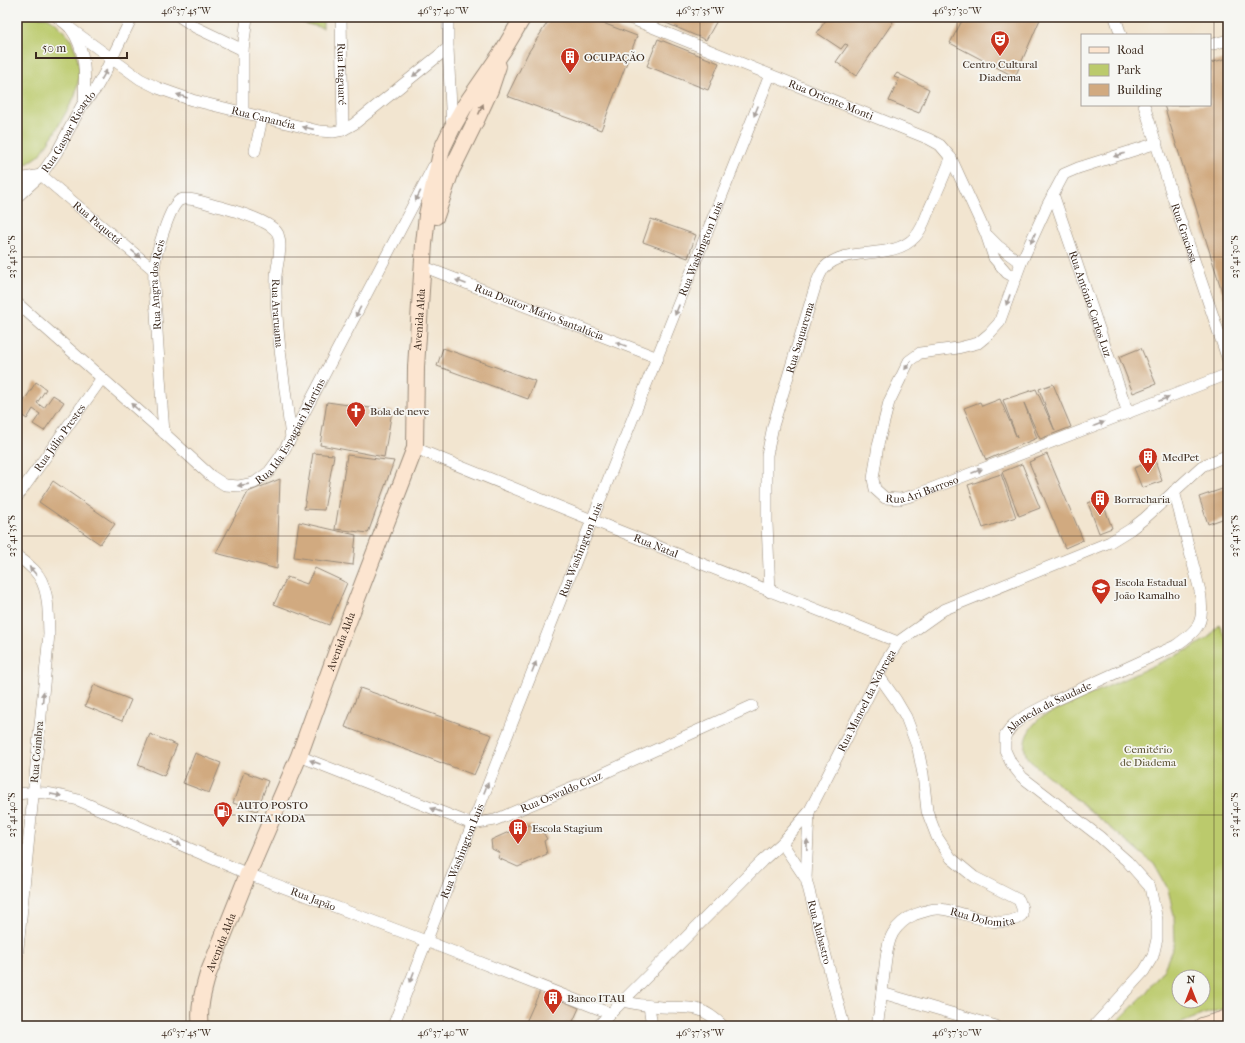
<svg xmlns="http://www.w3.org/2000/svg" width="1245" height="1043" font-family="'IM FELL French Canon',serif">
  <style>
    .green { fill: #bbca6c; stroke: #7b7a45; fill-rule: evenodd }
    .building { fill: #d1aa80 }
    .lines { fill: none; stroke-linecap: round; stroke-linejoin: round }
    .street-casing { stroke: #968877; stroke-width: 12 }
    .secondary-casing { stroke: #968877; stroke-width: 18 }
    .street { stroke: #fff; stroke-width: 11 }
    .secondary { stroke: #fce5d0; stroke-width: 16 }
    .oneway { fill: #a79f9a }
    .oneway2 { fill: #9c8877 }
    .ticks { fill: none; stroke: #3b2a1e; stroke-width: 1; stroke-opacity: 0.45 }
    .labels { text-anchor: middle; dominant-baseline: central; stroke-width: 3.5; stroke-linejoin: round; paint-order: stroke }
    .poi-label { font-size: 11px; fill: #3b2a1e; stroke: #f6f6f2; text-anchor: start }
    .street-label { font-size: 11px; fill: #3b2a1e; stroke: #f6f6f2 }
    .park-label { font-size: 11px; fill: #5b5232; stroke: #f6f6f2 }
    .neatline { fill: none; stroke: #3b2a1e; stroke-width: 1.5 }
    .ticks-label { font-size: 10px; text-anchor: middle; fill: #3b2a1e }
  </style>
  <rect width="100%" height="100%" fill="#f6f6f2"/>
  <filter id="ink" filterUnits="userSpaceOnUse"><feTurbulence type="fractalNoise" baseFrequency=".025" numOctaves="2"/><feDisplacementMap in="SourceGraphic" scale="8" xChannelSelector="R" yChannelSelector="G"/><feConvolveMatrix kernelMatrix="1 2 1 2 8 2 1 2 1" color-interpolation-filters="sRGB"/></filter>
  <filter id="wash" filterUnits="userSpaceOnUse"><feTurbulence type="fractalNoise" baseFrequency=".012" numOctaves="4" result="noise"/><feDisplacementMap in="SourceGraphic" scale="16" xChannelSelector="R" yChannelSelector="G"/><feGaussianBlur stdDeviation="0.9" result="paint"/><feColorMatrix in="noise" values="0 0 0 0 0 0 0 0 0 0 0 0 0 0 0 0 0 1.4 0 .05"/><feComposite in="paint" operator="in"/></filter>
  <g filter="url(#wash)">
    <rect width="100%" height="100%" fill="#f2e5d0"/>
    <!-- green -->
    <path class="green" d="M17,17H47L55,22L70,38L76,51L80,73L75,96L55,132L40,155L27,164L17,163Z
      M281,17H323V28Z
      M1219,624L1228,642V1008L1204,1014L1174,1026H1113L1145,994L1164,969L1175,942L1174,916L1168,889L1154,864L1036,766C1033,763 1028,760 1027,757C1020,741 1030,727 1041,717L1192,648L1209,637ZM1179,977H1203V1001H1179Z"/>
    <g id="blocks">
      <!-- building -->
      <path class="building" d="M551,17H587L637,36L601,130L507,96L528,53Z
        M652,17H719L706,40Z
        M828,17H885L893,22L856,76L836,62L848,45L845,44L841,49L817,33Z
        M962,17H1041L1015,77L950,43L963,19Z
        M658,39L719,63L708,90L647,66Z
        M1228,58V311L1164,105H1210V63Z
        M897,73L929,89L919,113L889,101L899,79L894,77Z
        M651,219L696,235L688,258L643,242Z
        M443,348L535,381L528,399L437,366Z
        M1141,348L1156,384L1133,393L1119,357Z
        M36,382L46,389L37,403L44,408L53,395L64,402L44,431L33,424L40,414L33,409L27,419L17,412Z
        M1053,384L1071,427L1040,439L1024,403L1037,438L986,460L964,408L980,402L982,406L1000,399L1017,438L1003,400L1036,389L1055,431L1039,389Z
        M327,402L392,411L384,457L320,445Z
        M313,453L334,455L324,510L304,509Z
        M1047,454L1083,540L1065,548L1029,462Z
        M347,455L394,461L368,533L335,529Z
        M1155,460L1162,481L1142,488L1134,468Z
        M1022,464L1040,508L1019,516L1002,472Z
        M1001,474L1016,517L983,528L968,485Z
        M280,479L277,569L216,553L248,492Z
        M53,481L115,524L100,544L39,502Z
        M1228,487V517L1208,524L1199,497Z
        M1101,498L1112,528L1099,533L1088,503Z
        M299,522L356,535L353,565L294,557Z
        M315,568L347,583L329,625L274,604L287,577L307,584Z
        M94,685L131,700L122,721L85,706Z
        M360,688L492,735L474,775L345,727Z
        M150,734L177,745L164,776L138,765Z
        M195,753L221,763L209,793L183,783Z
        M244,772L268,781L257,811L233,803Z
        M531,825L539,830L541,829L547,839L544,841L547,854L518,867L498,858L500,853L492,849L491,840L522,826Z
        M540,991L579,1008L571,1026H536L526,1022Z"/>
    </g>
  </g>
  <g filter="url(#ink)">
    <use href="#blocks" fill-opacity="0" stroke="#968877" stroke-width="1"/>
    <g class="lines">
      <defs>
        <g id="street">
          <path d="M57,17C62,21 68,25 71,29C87,51 85,77 84,102"/>
          <path d="M180,17L195,27L243,50"/>
          <path id="s1" d="M341,17L343,130"/>
          <path d="M448,17V48L452,128"/>
          <path id="s2" d="M627,17L929,139L940,145L951,158L986,234L994,258L1007,273L1016,278"/>
          <path d="M1115,17L1121,35"/>
          <path id="s3" d="M71,29L140,79L158,88L192,100L319,131L333,132L343,130L354,124L448,48"/>
          <path d="M1210,45L1228,40"/>
          <path id="s4" d="M1144,105L1173,198L1228,360"/>
          <path d="M243,112V50L247,17"/>
          <path id="s5" d="M1157,143L1078,168L1064,174L1048,204L1021,263L999,323L989,334L978,343L958,348L920,353L909,361L889,402L878,445L873,479L875,489L885,498L900,499L915,495L1228,374"/>
          <path d="M255,151L262,118"/>
          <path id="s6" d="M17,177L25,178L41,175L154,270"/>
          <path id="s7" d="M1053,194L1128,413"/>
          <path id="s8" d="M17,197L41,175L57,152L82,105L95,90L104,74L132,17"/>
          <path d="M988,236L998,246L1021,263"/>
          <path id="s9" d="M422,266L658,358"/>
          <path id="s10" d="M17,303L164,433L211,476L225,485L239,486L254,483L269,472L280,457L291,438L433,167"/>
          <path id="s11" d="M164,433C161,392 158,352 156,312C155,298 153,284 154,270C155,257 169,206 180,200C190,196 211,205 221,207C235,211 272,221 278,234C283,246 277,263 276,276C275,330 285,384 291,438"/>
          <path id="s12" d="M415,448L592,520L898,642"/>
          <path id="s13" d="M17,497L102,378"/>
          <path d="M17,556C23,560 29,565 34,570C50,586 48,614 49,634L17,958"/>
          <path id="s14" d="M770,592L767,523V455L773,426L816,284C818,279 821,272 824,268C847,244 892,262 915,237C921,231 925,220 928,212C936,194 944,177 951,158"/>
          <path id="s15" d="M299,756L472,824L495,820L589,780L752,706"/>
          <path id="s16" d="M17,794C42,790 54,794 78,800L248,874L426,941L609,1013"/>
          <path id="s17" d="M782,843L806,879L844,1026"/>
          <path d="M806,879L809,812"/>
          <path d="M882,993L996,1026"/>
          <path d="M621,1001C634,1004 647,1006 661,1007C690,1008 701,1004 723,1026"/>
          <path d="M649,1006L652,1026"/>
          <path id="s18" d="M393,1026L592,520L770,75"/>
          <path id="s19" d="M598,1026L762,861L782,843L809,812L886,661L898,642L943,610L1110,542L1131,529L1145,518L1202,466L1228,455"/>
          <path id="s20" d="M877,1026C880,1009 882,992 884,974C886,961 886,945 893,933C897,926 906,918 914,915C922,912 931,908 940,909C965,911 1001,933 1022,915V908L1019,900L974,877L951,858L937,837L927,811L923,774L918,749L906,717L896,700L879,676"/>
          <path id="s21" d="M1094,1026L1144,971L1153,956L1157,939V920L1150,887L1127,861L1100,837L1022,777L1011,763L1005,750V736L1013,725L1025,716L1052,702L1175,646C1200,629 1205,622 1200,591L1174,491"/>
        </g>
        <g id="secondary">
          <path d="M436,216L451,171L478,116L490,90L498,66"/>
          <path id="s22" d="M201,1026C198,1009 203,991 208,974L248,874L299,756L338,648L415,448L416,367L424,244L427,215L442,149L452,128L464,107L504,49L523,17"/>
          <path d="M1202,1026L1228,1018"/>
        </g>
      </defs>
      <!-- street casing -->
      <use href="#street" class="street-casing"/>
      <!-- secondary casing -->
      <use href="#secondary" class="secondary-casing"/>
      <!-- street -->
      <use href="#street" class="street"/>
      <!-- secondary -->
      <use href="#secondary" class="secondary"/>
    </g>
    <!-- one-way arrows -->
    <defs><path id="oneway-solid" d="M-6-.8H1V-3.2L6.5 0L1 3.2V.8H-6Z"/></defs>
    <g class="oneway">
      <use href="#oneway-solid" transform="translate(417 73) rotate(141)"/>
      <use href="#oneway-solid" transform="translate(104 75) rotate(-60)"/>
      <use href="#oneway-solid" transform="translate(182 96) rotate(-161)"/>
      <use href="#oneway-solid" transform="translate(756 111) rotate(112)"/>
      <use href="#oneway-solid" transform="translate(308 128) rotate(-167)"/>
      <use href="#oneway-solid" transform="translate(1119 155) rotate(163)"/>
      <use href="#oneway-solid" transform="translate(418 196) rotate(117)"/>
      <use href="#oneway-solid" transform="translate(1033 238) rotate(114)"/>
      <use href="#oneway-solid" transform="translate(136 254) rotate(40)"/>
      <use href="#oneway-solid" transform="translate(461 282) rotate(-159)"/>
      <use href="#oneway-solid" transform="translate(1008 300) rotate(110)"/>
      <use href="#oneway-solid" transform="translate(677 310) rotate(112)"/>
      <use href="#oneway-solid" transform="translate(358 312) rotate(118)"/>
      <use href="#oneway-solid" transform="translate(621 344) rotate(-159)"/>
      <use href="#oneway-solid" transform="translate(908 365) rotate(125)"/>
      <use href="#oneway-solid" transform="translate(1164 399) rotate(-21)"/>
      <use href="#oneway-solid" transform="translate(135 407) rotate(-138)"/>
      <use href="#oneway-solid" transform="translate(1099 424) rotate(-21)"/>
      <use href="#oneway-solid" transform="translate(977 471) rotate(-21)"/>
      <use href="#oneway-solid" transform="translate(243 485) rotate(172)"/>
      <use href="#oneway-solid" transform="translate(33 571) rotate(-131)"/>
      <use href="#oneway-solid" transform="translate(534 667) rotate(-68)"/>
      <use href="#oneway-solid" transform="translate(43 697) rotate(-85)"/>
      <use href="#oneway-solid" transform="translate(315 762) rotate(-159)"/>
      <use href="#oneway-solid" transform="translate(486 788) rotate(-68)"/>
      <use href="#oneway-solid" transform="translate(56 795) rotate(11)"/>
      <use href="#oneway-solid" transform="translate(436 810) rotate(-159)"/>
      <use href="#oneway-solid" transform="translate(176 843) rotate(23)"/>
      <use href="#oneway-solid" transform="translate(807 845) rotate(-88)"/>
      <use href="#oneway-solid" transform="translate(412 977) rotate(111)"/>
    </g>
    <use class="oneway2" href="#oneway-solid" transform="translate(481 109) rotate(-66)"/>
  </g>
  <!-- ticks -->
  <path class="ticks" d="M186,17V1026M443,17V1026M700,17V1026M957,17V1026M1214,17V1026M17,257H1228M17,536H1228M17,815H1228"/>
  <!-- icons -->
  <defs>
    <symbol id="theatre-pin" viewBox="-11 -11 22 30"><path d="M0 17L-7.5 6A9.5 9.5 0 1 1 7.5 6Z" fill="#c8321e" stroke="#f6f6f2"/><path d="M-5-5.5Q0-4 5-5.5V0Q5 5 0 6Q-5 5-5 0ZM-3.3-2.5H-1v1.5H-3.3ZM1-2.5H3.3v1.5H1ZM-2.8 1Q0 5.5 2.8 1Z" fill="#fff"/></symbol>
    <symbol id="building-pin" viewBox="-11 -11 22 30"><path d="M0 17L-7.5 6A9.5 9.5 0 1 1 7.5 6Z" fill="#c8321e" stroke="#f6f6f2"/><path d="M-4-6H4V6H1V3H-1V6H-4ZM-2.5-4.3h1.7v1.8h-1.7ZM.8-4.3h1.7v1.8H.8ZM-2.5-1h1.7V.8h-1.7ZM.8-1h1.7V.8H.8Z" fill="#fff"/></symbol>
    <symbol id="church-pin" viewBox="-11 -11 22 30"><path d="M0 17L-7.5 6A9.5 9.5 0 1 1 7.5 6Z" fill="#c8321e" stroke="#f6f6f2"/><path d="M-1.2-6h2.4v3.5h3.3v2.4h-3.3V6h-2.4V-.1h-3.3v-2.4h3.3Z" fill="#fff"/></symbol>
    <symbol id="school-pin" viewBox="-11 -11 22 30"><path d="M0 17L-7.5 6A9.5 9.5 0 1 1 7.5 6Z" fill="#c8321e" stroke="#f6f6f2"/><path d="M0-5L7-2L0 1L-7-2ZM-4 1L0 2.5L4 1V4Q0 6-4 4Z" fill="#fff"/></symbol>
    <symbol id="fuel-pin" viewBox="-11 -11 22 30"><path d="M0 17L-7.5 6A9.5 9.5 0 1 1 7.5 6Z" fill="#c8321e" stroke="#f6f6f2"/><path d="M-5.5-6h7V0h2V4h1.3V-2.5L3-4.5l.8-.8L6-3V5H2.5V1h-1V6h-7ZM-4.2-4.7v3.2H.2V-4.7Z" fill="#fff"/></symbol>
  </defs>
  <g fill-rule="evenodd">
    <use href="#theatre-pin" x="989" y="29" width="22" height="30"/>
    <use href="#building-pin" x="559" y="46" width="22" height="30"/>
    <use href="#church-pin" x="345" y="400" width="22" height="30"/>
    <use href="#building-pin" x="1137" y="446" width="22" height="30"/>
    <use href="#building-pin" x="1089" y="488" width="22" height="30"/>
    <use href="#school-pin" x="1090" y="577" width="22" height="30"/>
    <use href="#fuel-pin" x="212" y="800" width="22" height="30"/>
    <use href="#building-pin" x="507" y="817" width="22" height="30"/>
    <use href="#building-pin" x="542" y="987" width="22" height="30"/>
  </g>
  <g class="labels">
    <!-- poi labels -->
    <g class="poi-label">
      <text x="584" y="57">OCUPAÇÃO</text>
      <text x="1000" y="64" text-anchor="middle">Centro Cultural<tspan x="1000" dy="13">Diadema</tspan></text>
      <text x="370" y="411">Bola de neve</text>
      <text x="1162" y="457">MedPet</text>
      <text x="1114" y="499">Borracharia</text>
      <text x="1115" y="582">Escola Estadual<tspan x="1115" dy="13">João Ramalho</tspan></text>
      <text x="237" y="805">AUTO POSTO<tspan x="237" dy="13">KINTA RODA</tspan></text>
      <text x="532" y="828">Escola Stagium</text>
      <text x="567" y="998">Banco ITAU</text>
    </g>
    <!-- street labels -->
    <g class="street-label">
      <text stroke="none"><textPath href="#s1" startOffset="57">Rua Itaguaré</textPath></text>
      <text stroke="none"><textPath href="#s2" startOffset="220">Rua Oriente Monti</textPath></text>
      <text stroke="none"><textPath href="#s3" startOffset="215">Rua Cananéia</textPath></text>
      <text stroke="none"><textPath href="#s8" startOffset="84">Rua Gaspar Ricardo</textPath></text>
      <text stroke="none"><textPath href="#s6" startOffset="98">Rua Paquetá</textPath></text>
      <text stroke="none"><textPath href="#s4" startOffset="134">Rua Graciosa</textPath></text>
      <text stroke="none"><textPath href="#s18" startOffset="836">Rua Washington Luis</textPath></text>
      <text stroke="none"><textPath href="#s11" startOffset="149">Rua Angra dos Reis</textPath></text>
      <text stroke="none"><textPath href="#s7" startOffset="116">Rua Antônio Carlos Luz</textPath></text>
      <text stroke="none"><textPath href="#s9" startOffset="126">Rua Doutor Mário Santalúcia</textPath></text>
      <text stroke="none"><textPath href="#s11" startOffset="425">Rua Araruama</textPath></text>
      <text stroke="none"><textPath href="#s22" startOffset="747">Avenida Alda</textPath></text>
      <text stroke="none"><textPath href="#s14" startOffset="259">Rua Saquarema</textPath></text>
      <text stroke="none"><textPath href="#s10" startOffset="370">Rua Ida Espagiari Martins</textPath></text>
      <text stroke="none"><textPath href="#s13" startOffset="73">Rua Júlio Prestes</textPath></text>
      <text stroke="none"><textPath href="#s5" startOffset="549">Rua Ari Barroso</textPath></text>
      <text stroke="none"><textPath href="#s12" startOffset="260">Rua Natal</textPath></text>
      <text stroke="none"><textPath href="#s18" startOffset="512">Rua Washington Luis</textPath></text>
      <text stroke="none"><textPath href="#s22" startOffset="411">Avenida Alda</textPath></text>
      <text stroke="none"><textPath href="#s19" startOffset="426">Rua Manoel da Nóbrega</textPath></text>
      <text stroke="none"><textPath href="#s21" startOffset="431">Alameda da Saudade</textPath></text>
      <text transform="translate(37 752) rotate(-85)">Rua Coimbra</text>
      <text stroke="none"><textPath href="#s15" startOffset="281">Rua Oswaldo Cruz</textPath></text>
      <text stroke="none"><textPath href="#s18" startOffset="188">Rua Washington Luis</textPath></text>
      <text stroke="none"><textPath href="#s16" startOffset="317">Rua Japão</textPath></text>
      <text stroke="none"><textPath href="#s20" startOffset="193">Rua Dolomita</textPath></text>
      <text stroke="none"><textPath href="#s17" startOffset="98">Rua Alabastro</textPath></text>
      <text stroke="none"><textPath href="#s22" startOffset="87">Avenida Alda</textPath></text>
    </g>
    <!-- park labels -->
    <g class="park-label">
      <text x="1148" y="749">Cemitério<tspan x="1148" dy="13">de Diadema</tspan></text>
    </g>
  </g>
  <!-- margin -->
  <rect width="1245" height="1043" fill="none" stroke="#f6f6f2" stroke-width="44"/>
  <!-- legend -->
  <rect x="1081" y="34" width="130" height="72" fill="#f6f6f2" stroke="#aba49d"/>
  <rect x="1089" y="47" width="20" height="6" fill="#fce5d0" stroke="#aba49d"/>
  <text x="1117" y="54" font-size="12" fill="#3b2a1e">Road</text>
  <rect x="1089" y="64" width="20" height="12" fill="#bbca6c" stroke="#aba49d"/>
  <text x="1117" y="74" font-size="12" fill="#3b2a1e">Park</text>
  <rect x="1089" y="84" width="20" height="12" fill="#d1aa80" stroke="#aba49d"/>
  <text x="1117" y="94" font-size="12" fill="#3b2a1e">Building</text>
  <!-- north arrow -->
  <g transform="translate(1191 989)"><circle r="19" fill="#f6f6f2" stroke="#aba49d"/>
  <path d="M0-3L7 15L0 10L-7 15Z" fill="#c8321e"/>
  <text y="-6" font-size="11" font-weight="bold" text-anchor="middle" fill="#3b2a1e">N</text>
  </g>
  <!-- scale -->
  <path d="M36 52v6h91v-6" fill="none" stroke="#3b2a1e" stroke-width="2"/>
  <text x="42" y="52" font-size="12" fill="#3b2a1e" stroke="#f6f6f2" stroke-width="3" paint-order="stroke">50 m</text>
  <rect x="22" y="22" width="1201" height="999" class="neatline"/>
  <g class="ticks-label">
    <text x="186" y="14">46°37'45"W</text>
    <text x="443" y="14">46°37'40"W</text>
    <text x="700" y="14">46°37'35"W</text>
    <text x="957" y="14">46°37'30"W</text>
    <text transform="translate(11 257) rotate(-90)" y="4">23°41'30"S</text>
    <text transform="translate(1234 257) rotate(-90)" y="4">23°41'30"S</text>
    <text transform="translate(11 536) rotate(-90)" y="4">23°41'35"S</text>
    <text transform="translate(1234 536) rotate(-90)" y="4">23°41'35"S</text>
    <text transform="translate(11 815) rotate(-90)" y="4">23°41'40"S</text>
    <text transform="translate(1234 815) rotate(-90)" y="4">23°41'40"S</text>
    <text x="186" y="1036">46°37'45"W</text>
    <text x="443" y="1036">46°37'40"W</text>
    <text x="700" y="1036">46°37'35"W</text>
    <text x="957" y="1036">46°37'30"W</text>
  </g>
</svg>
